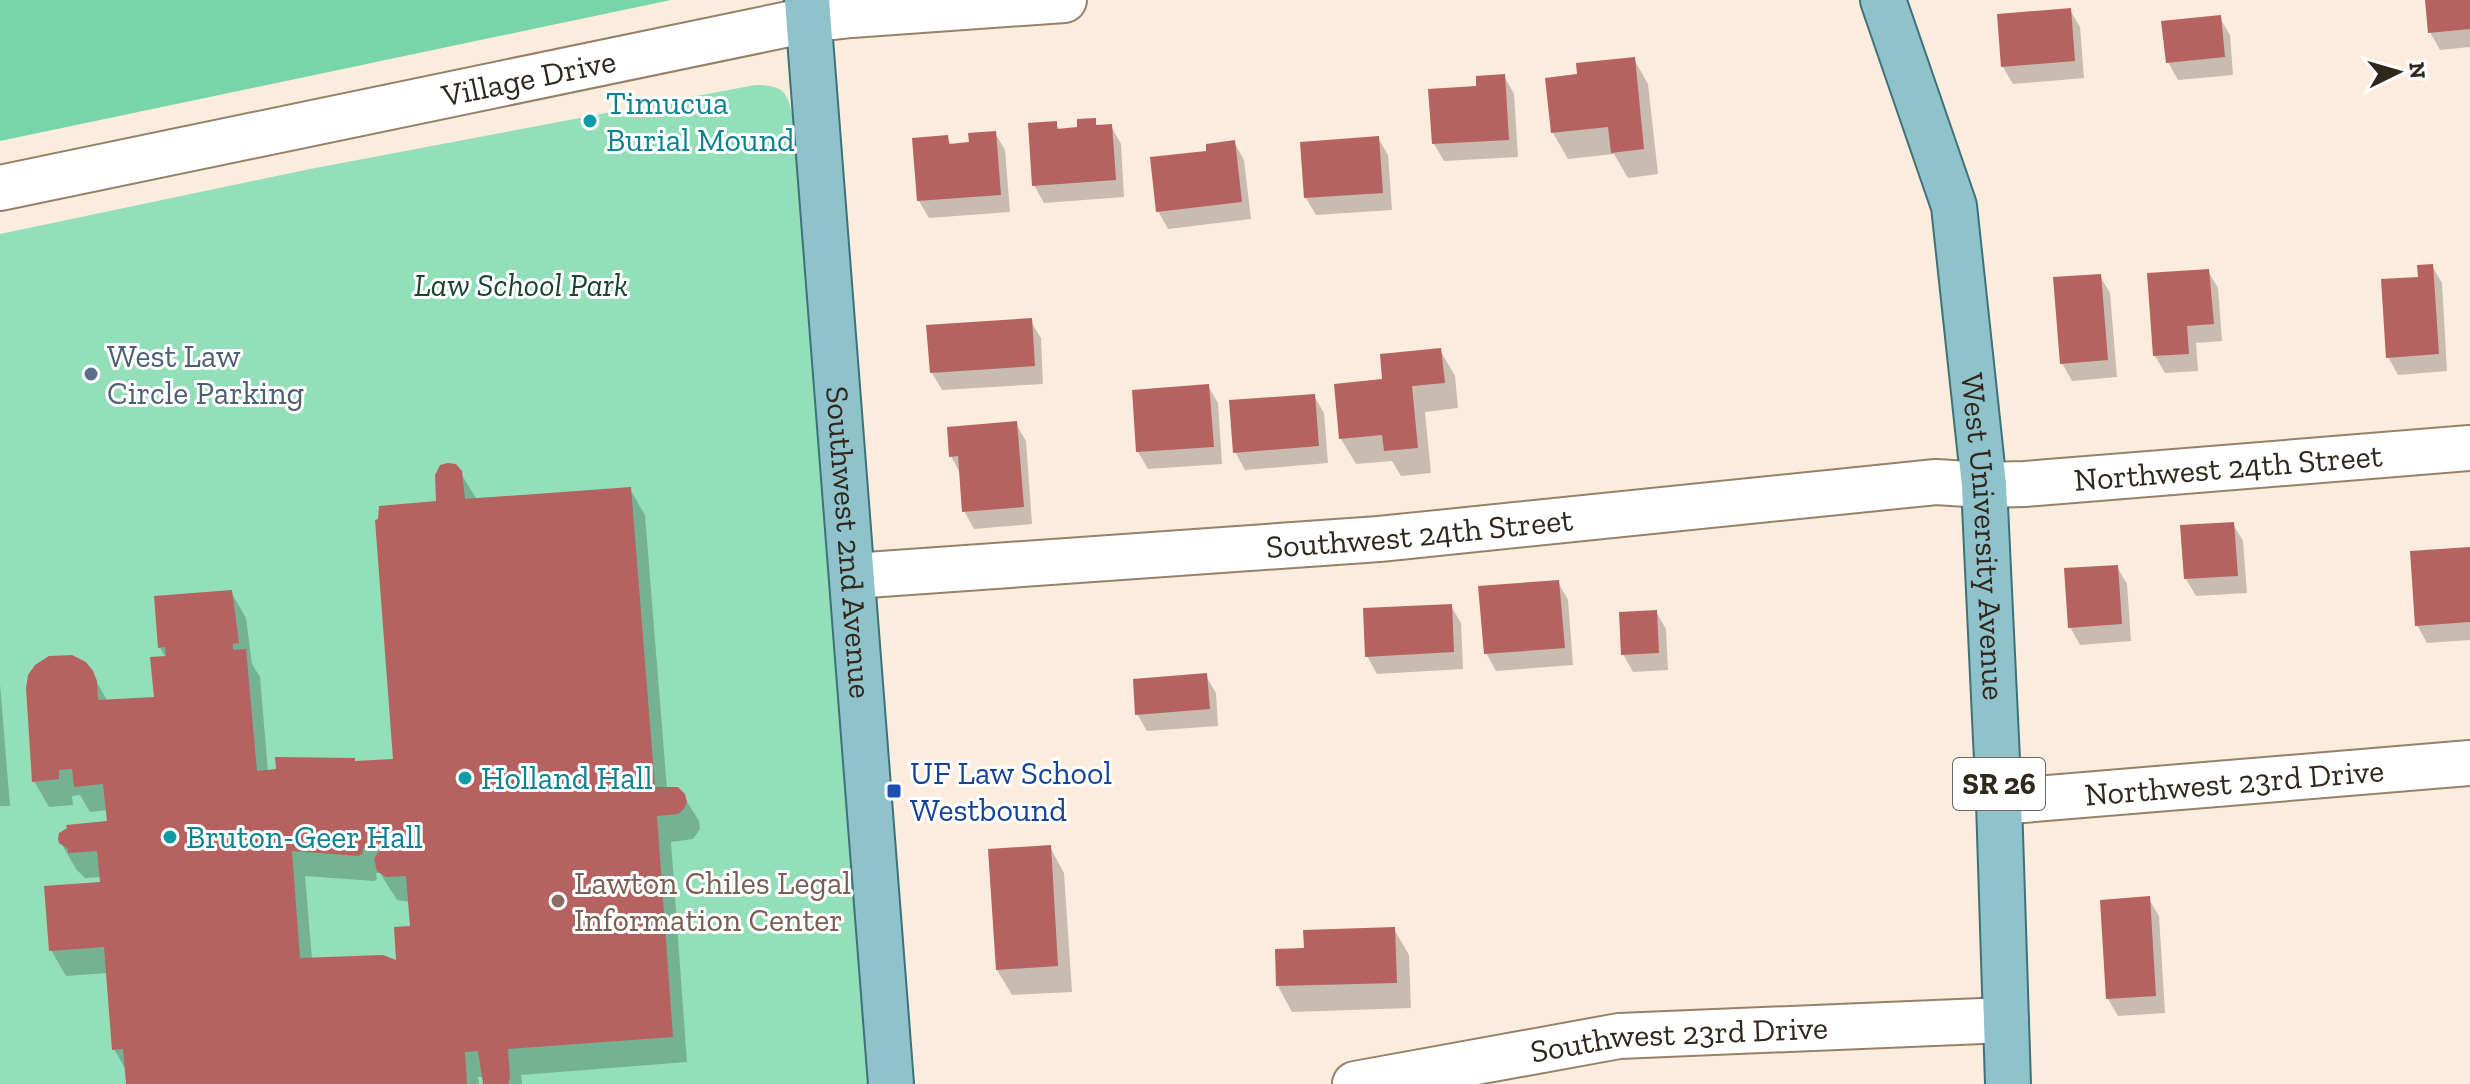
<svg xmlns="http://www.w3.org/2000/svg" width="2470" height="1084" font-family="'Zilla Slab',serif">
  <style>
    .green { fill: #93dfba }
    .forest { fill: #78d5aa }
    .shadow { fill: #0003; fill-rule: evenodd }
    .building { fill: #b66260; fill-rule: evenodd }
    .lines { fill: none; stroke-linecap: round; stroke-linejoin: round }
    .minor-casing { stroke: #978069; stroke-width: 48 }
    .major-casing { stroke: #3e7278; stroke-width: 48 }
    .minor { stroke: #fff; stroke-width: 44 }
    .major { stroke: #90c2cb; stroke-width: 44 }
    .culture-dot { fill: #0f9aa8; stroke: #fff; stroke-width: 3 }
    .service-dot { fill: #5c6f8a; stroke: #fff; stroke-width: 3 }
    .transit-dot { fill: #1a4fb4; stroke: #fff; stroke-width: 3 }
    .education-dot { fill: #8d6e63; stroke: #fff; stroke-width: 3 }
    .labels { text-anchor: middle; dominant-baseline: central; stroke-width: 6; stroke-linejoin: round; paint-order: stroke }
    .shield { fill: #fff; stroke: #6e6861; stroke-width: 2 }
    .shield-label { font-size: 30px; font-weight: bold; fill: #30271d }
    .street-label { font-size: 32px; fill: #30271d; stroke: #fff }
    .culture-label { font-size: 32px; fill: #0d838f; stroke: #fff; text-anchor: start }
    .park-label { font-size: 32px; font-style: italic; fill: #1a4331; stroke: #fff }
    .service-label { font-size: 32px; fill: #4e5e75; stroke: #fff; text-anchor: start }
    .transit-label { font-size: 32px; fill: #164399; stroke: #fff; text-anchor: start }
    .education-label { font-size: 32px; fill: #785e54; stroke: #fff; text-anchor: start }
  </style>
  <rect width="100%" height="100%" fill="#fbecdd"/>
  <!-- green -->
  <path class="green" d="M755,85C782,85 787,90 793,117L871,1084H0V234L310,169Z"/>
  <!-- forest -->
  <path class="forest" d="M0,0H671L0,141Z"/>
  <!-- shadow -->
  <path class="shadow" d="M2427,0H2470V47L2440,50L2430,32Z
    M2070,10L2080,27L2084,78L2013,84L2003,67Z
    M2220,18L2230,35L2233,75L2178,80L2168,62Z
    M1634,59L1648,84L1658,174L1628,178L1614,154L1568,159L1553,133L1548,80L1580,76Z
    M1504,76L1514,94L1518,157L1444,161L1434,144L1478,88Z
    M1094,120L1098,127L1111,126L1121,144L1124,197L1044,203L1034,185L1056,123L1060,130L1080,129Z
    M995,133L1005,150L1010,212L929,218L919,201L947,137L952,146L971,144Z
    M1378,138L1388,155L1392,210L1316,215L1306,198Z
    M1234,142L1244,160L1251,219L1168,229L1158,211L1208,153Z
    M2432,266L2442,283L2447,371L2398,375L2388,357L2421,279Z
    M2208,271L2218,288L2222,341L2196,343L2198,371L2165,373L2155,356Z
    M2100,276L2110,293L2117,377L2072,381L2062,363Z
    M1030,320L1041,338L1043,384L942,390L932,373L928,327Z
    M1440,350L1455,376L1458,408L1425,412L1431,473L1401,476L1392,461L1356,464L1341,439L1385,381Z
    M1208,386L1218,403L1222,464L1148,469L1138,452Z
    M1314,396L1324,413L1328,463L1245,470L1235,452Z
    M1016,424L1026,441L1032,524L974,529L964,511L961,475L951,456Z
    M460,472L476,498L630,489L645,515L667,789L683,795L699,821L700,829L693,839L671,842L687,1062L521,1075L522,1084H485L484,1077H478L479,1084H128L127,1072L114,1049L108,973L66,976L51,950L102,884V877L85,878L76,869L61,843L109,822L108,810L90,812L80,795L72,796L73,805L49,807L34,781L91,672L108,702L156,698L166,658L160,648L231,592L246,618L252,664L260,677L268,772L395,760L438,503ZM376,873H380L397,900L410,902L412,928L398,962L312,959L305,876L374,881L377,879Z
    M2233,524L2243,541L2247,593L2196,596L2186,579Z
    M2470,549V640L2427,643L2417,625Z
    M2117,567L2127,584L2131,641L2080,645L2070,627Z
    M1558,582L1568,600L1573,665L1496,671L1486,653Z
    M1451,606L1461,623L1463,669L1377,674L1367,656Z
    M1656,612L1666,629L1668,670L1633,672L1623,654Z
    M1206,676L1216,693L1218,726L1147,731L1137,714Z
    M0,684L10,806H0Z
    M1050,847L1064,873L1072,992L1012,995L997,970Z
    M2149,899L2159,916L2165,1013L2118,1016L2108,999Z
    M1394,929L1409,955L1411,1008L1292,1012L1278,986Z"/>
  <!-- building -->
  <path class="building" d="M2425,0H2470V29L2428,33Z
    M2071,8L2075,61L2001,67L1997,14Z
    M2221,15L2225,57L2166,63L2161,21Z
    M1635,57L1644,149L1611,153L1608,127L1551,133L1545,78L1577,74L1576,63Z
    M1505,74L1509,140L1432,144L1428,89L1476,86V76Z
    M1096,118V125L1112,124L1116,180L1032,186L1028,123L1057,121V129L1077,127V119Z
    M996,131L1001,195L917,201L912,138L948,135L949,144L969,142L968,133Z
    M1379,136L1383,193L1304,198L1300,142Z
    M1235,140L1242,202L1156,212L1150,157L1206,151V144Z
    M2433,264L2439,354L2386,358L2381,279L2418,277L2417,265Z
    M2209,269L2214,324L2187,326L2189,354L2153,356L2147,273Z
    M2101,274L2108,360L2060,364L2053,277Z
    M1032,318L1035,366L930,373L926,325Z
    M1441,348L1445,383L1412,386L1418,448L1384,451L1382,435L1339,439L1334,384L1382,379L1380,354Z
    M1209,384L1214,447L1136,452L1132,390Z
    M1315,394L1319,446L1233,453L1229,400Z
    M1017,421L1024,507L962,512L958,456L949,457L947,427Z
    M448,463L456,464L462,471L465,499L631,487L655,787H678L685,794L687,802L684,809L678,814L657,816L673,1037L508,1049L510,1077L508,1084H483L478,1051L465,1052L467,1084H126L123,1049L112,1050L104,947L49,951L44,886L100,882L97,851L68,853V849L59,843L58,839L59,833L67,828L66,825L107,821L103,784L74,787L72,769L59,770V779L32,782L26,688L28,675L35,665L49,656L72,655L86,662L93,671L97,681L98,700L154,697L150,657L166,656L165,647L158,648L154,596L232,590L239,643L233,644V650L246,649L257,771L276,769L275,757L355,758V761L393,759L375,520L378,519L379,506L436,501L435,475L440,465ZM383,846V850L378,852L374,859L377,871L386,877L406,876L410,926L394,927L396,960L383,955L300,958L292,851L359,856L363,853V848Z
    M2234,522L2238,576L2184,579L2180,525Z
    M2470,547V622L2415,626L2410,551Z
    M2118,565L2122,624L2068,628L2064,568Z
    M1559,580L1565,648L1484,654L1478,586Z
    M1452,604L1454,652L1365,657L1363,608Z
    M1657,610L1659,653L1621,655L1619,612Z
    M1207,673L1210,709L1135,715L1133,679Z
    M1051,845L1058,966L996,970L988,849Z
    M2150,896L2156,996L2106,999L2100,900Z
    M1395,927L1397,983L1276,986L1275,949L1304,948L1303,930Z"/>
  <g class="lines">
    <defs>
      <g id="minor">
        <path id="s1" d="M0,188L808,20L851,15L1064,0"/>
        <path id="s2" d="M853,576L1379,539L1936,482L1984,485L2025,484L2470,448"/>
        <path id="s3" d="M1999,802L2470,763"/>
        <path id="s4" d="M1355,1084L1619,1036L2006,1020"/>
      </g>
      <g id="major">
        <path id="s5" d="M807,0L891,1084"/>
        <path id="s6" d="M1883,0L1954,206L1984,485L1999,802L2008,1084"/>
      </g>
    </defs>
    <!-- minor casing -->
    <use href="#minor" class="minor-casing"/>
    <!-- major casing -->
    <use href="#major" class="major-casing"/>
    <!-- minor -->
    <use href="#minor" class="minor"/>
    <!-- major -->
    <use href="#major" class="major"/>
  </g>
  <!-- markers -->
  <g class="culture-dot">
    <circle cx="590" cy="121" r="8"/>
    <circle cx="465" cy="778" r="8"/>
    <circle cx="170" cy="837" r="8"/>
  </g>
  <circle class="service-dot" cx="91" cy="374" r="8"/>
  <rect class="transit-dot" x="886" y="783" width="16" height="16" rx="4"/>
  <circle class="education-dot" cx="558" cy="901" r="8"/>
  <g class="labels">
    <!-- shield labels -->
    <rect class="shield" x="1953" y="758" width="92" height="52" rx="6"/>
    <g class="shield-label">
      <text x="1999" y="784">SR 26</text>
    </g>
    <!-- street labels -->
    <g class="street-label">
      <text stroke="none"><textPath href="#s1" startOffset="540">Village Drive</textPath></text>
      <text stroke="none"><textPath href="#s2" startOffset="1380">Northwest 24th Street</textPath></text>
      <text stroke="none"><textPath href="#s2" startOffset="568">Southwest 24th Street</textPath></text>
      <text stroke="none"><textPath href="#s6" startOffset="550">West University Avenue</textPath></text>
      <text stroke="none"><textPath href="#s5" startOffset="544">Southwest 2nd Avenue</textPath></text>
      <text stroke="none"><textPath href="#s3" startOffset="236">Northwest 23rd Drive</textPath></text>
      <text stroke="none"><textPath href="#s4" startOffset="328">Southwest 23rd Drive</textPath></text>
    </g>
    <!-- culture labels -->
    <g class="culture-label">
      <text x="606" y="103">Timucua<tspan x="606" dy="37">Burial Mound</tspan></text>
      <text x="481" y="778">Holland Hall</text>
      <text x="186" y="837">Bruton-Geer Hall</text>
    </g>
    <!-- park labels -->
    <g class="park-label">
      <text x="521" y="285">Law School Park</text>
    </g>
    <!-- service labels -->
    <g class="service-label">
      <text x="107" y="356">West Law<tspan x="107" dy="37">Circle Parking</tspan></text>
    </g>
    <!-- transit labels -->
    <g class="transit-label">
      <text x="910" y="773">UF Law School<tspan x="910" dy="37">Westbound</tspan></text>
    </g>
    <!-- education labels -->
    <g class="education-label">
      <text x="574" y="883">Lawton Chiles Legal<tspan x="574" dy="37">Information Center</tspan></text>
    </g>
  </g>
  <!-- north arrow -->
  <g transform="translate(2398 72) rotate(85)" stroke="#ffffff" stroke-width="6" paint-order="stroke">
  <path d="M0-6L14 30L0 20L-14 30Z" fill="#30271d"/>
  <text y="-12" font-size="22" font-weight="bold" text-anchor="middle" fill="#30271d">N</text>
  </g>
</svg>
